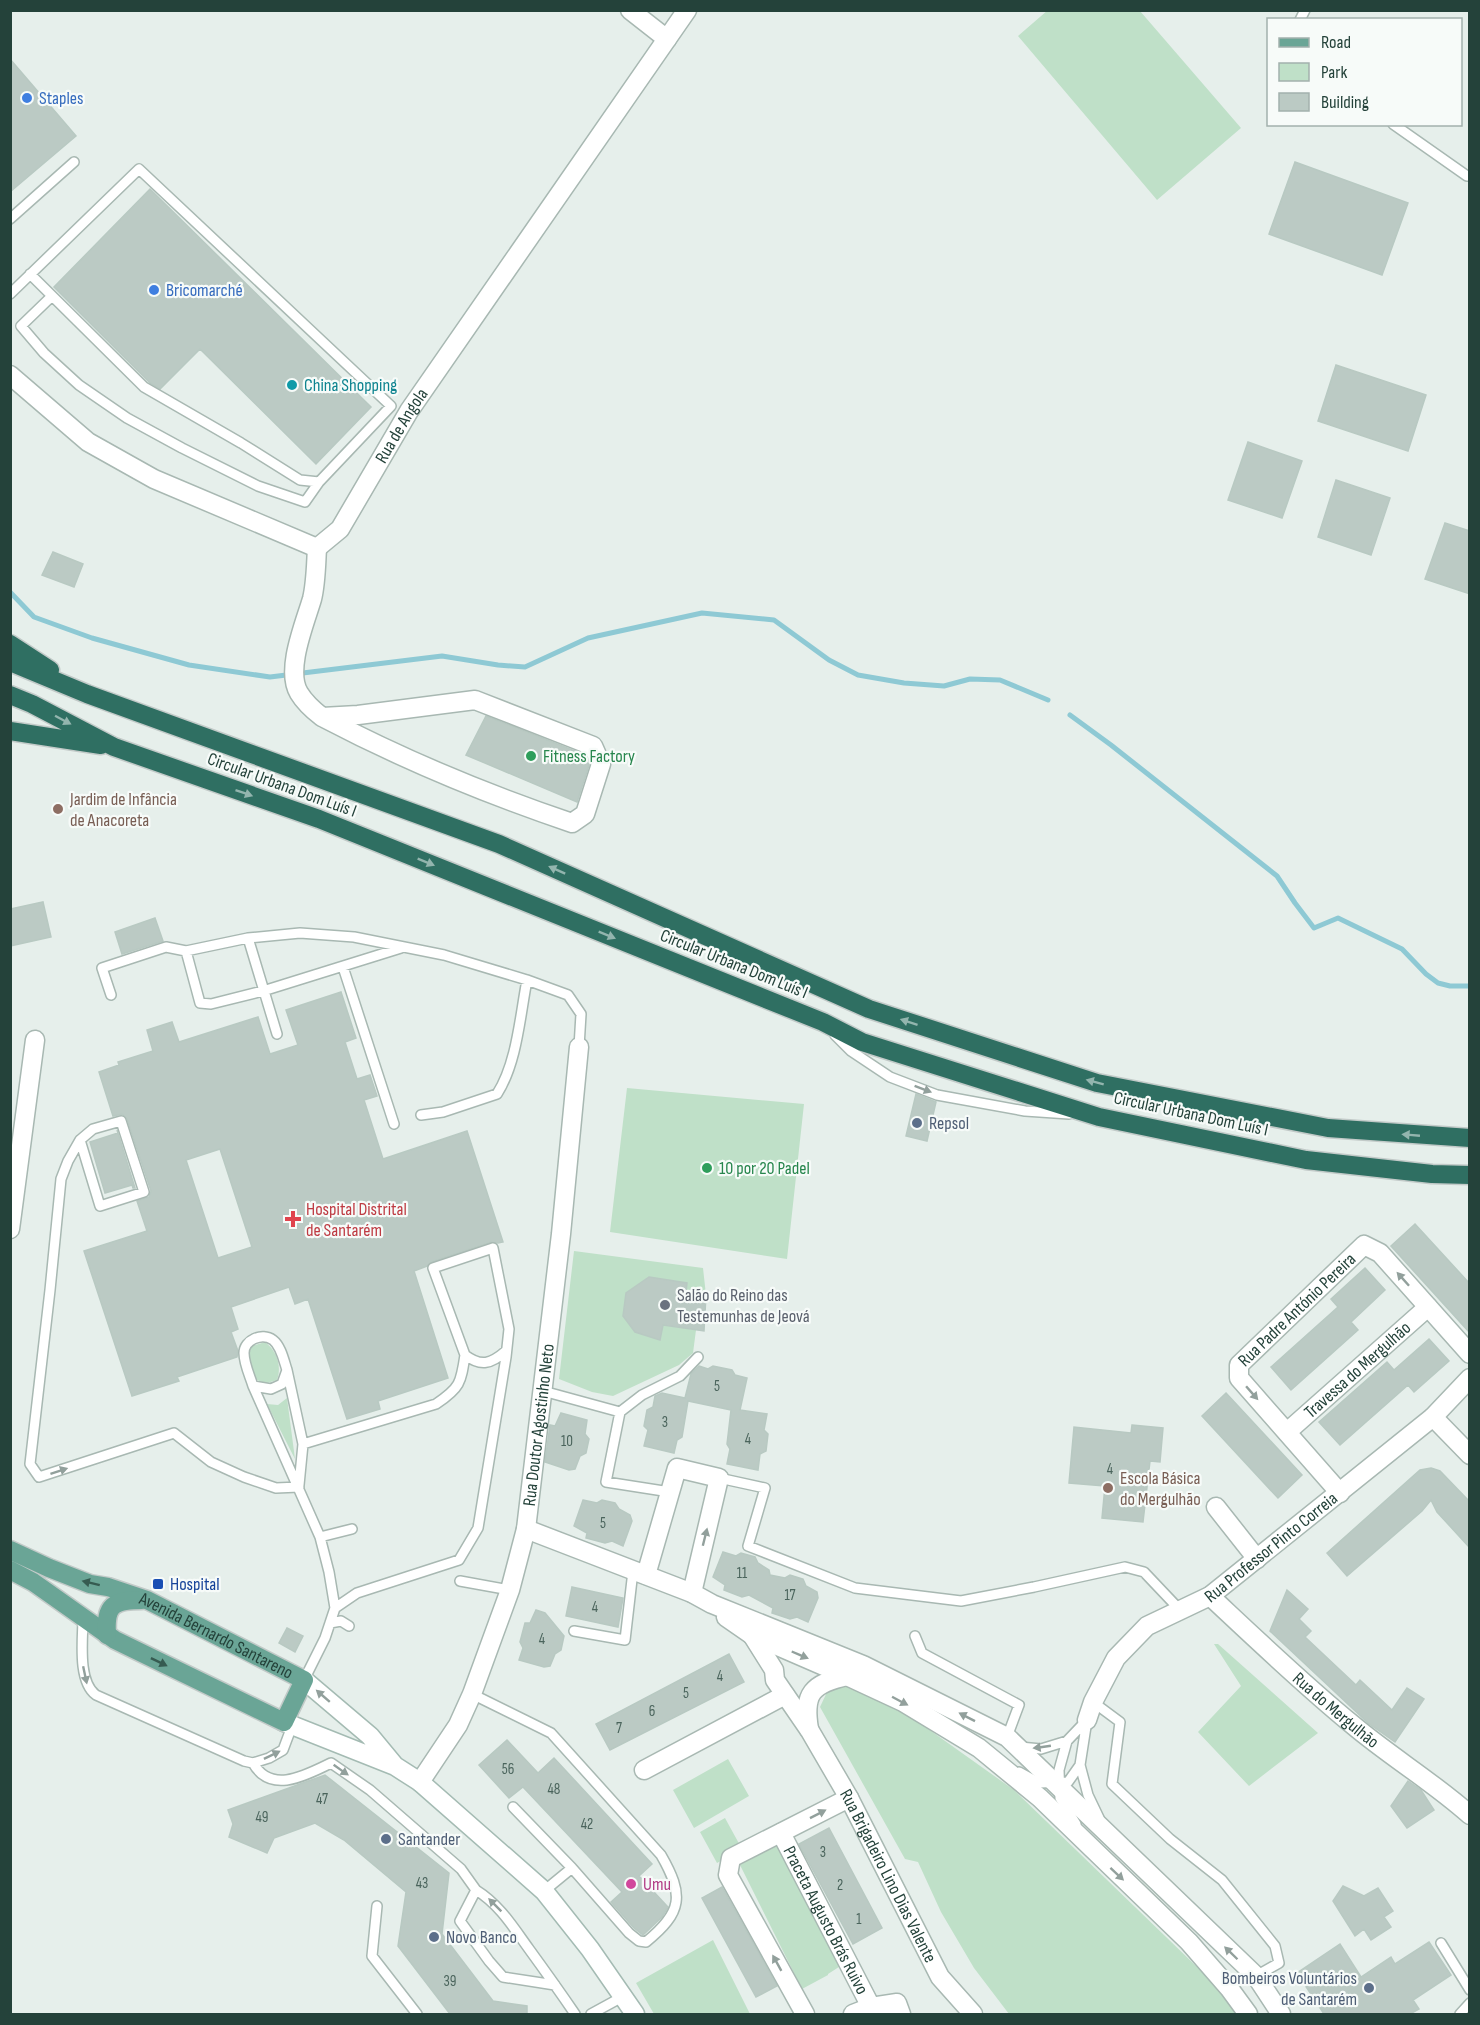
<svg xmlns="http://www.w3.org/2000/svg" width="1480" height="2025" font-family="'Sofia Sans Condensed',sans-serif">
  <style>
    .green { fill: #bfe0c8 }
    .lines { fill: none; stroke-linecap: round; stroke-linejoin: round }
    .stream { stroke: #8ec9d4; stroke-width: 5 }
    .building { fill: #bbcac4; stroke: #b8c9c2; stroke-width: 1.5; fill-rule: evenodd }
    .lane-casing { stroke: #a8b8b2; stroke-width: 12 }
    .street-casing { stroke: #a8b8b2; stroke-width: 21 }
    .secondary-casing { stroke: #a4bbb3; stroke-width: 21 }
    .primary-casing { stroke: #c2cac8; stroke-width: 21 }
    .highway-casing { stroke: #c2cac8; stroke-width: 21 }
    .lane { stroke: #fff; stroke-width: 9 }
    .street { stroke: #fff; stroke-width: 18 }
    .secondary { stroke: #fff; stroke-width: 18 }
    .primary { stroke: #6aa596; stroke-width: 18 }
    .highway { stroke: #2f6f62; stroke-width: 18 }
    .oneway { fill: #93b5ae }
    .oneway2 { fill: #92a09c }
    .oneway3 { fill: #365b51 }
    .shop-dot { fill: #3f7fe0; stroke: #f7fbf9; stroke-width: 2 }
    .culture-dot { fill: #0f9aa8; stroke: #f7fbf9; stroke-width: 2 }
    .leisure-dot { fill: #2e9e5b; stroke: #f7fbf9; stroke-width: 2 }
    .education-dot { fill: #8d6e63; stroke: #f7fbf9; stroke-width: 2 }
    .service-dot { fill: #5c6f8a; stroke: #f7fbf9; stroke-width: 2 }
    .health-dot { fill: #e0444e; stroke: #f7fbf9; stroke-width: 2 }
    .worship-dot { fill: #6b7280; stroke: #f7fbf9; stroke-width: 2 }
    .transit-dot { fill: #1a4fb4; stroke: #f7fbf9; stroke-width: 2 }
    .hotel-dot { fill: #d1479c; stroke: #f7fbf9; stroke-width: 2 }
    .labels { text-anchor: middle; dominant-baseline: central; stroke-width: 4.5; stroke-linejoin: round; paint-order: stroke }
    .number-label { font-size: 15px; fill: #4a645c }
    .shop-label { font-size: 18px; fill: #366cbe; stroke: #f7fbf9; text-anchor: start }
    .culture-label { font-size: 18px; fill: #0d838f; stroke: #f7fbf9; text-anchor: start }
    .street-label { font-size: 18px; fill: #24423a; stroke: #f7fbf9 }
    .leisure-label { font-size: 18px; fill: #27864d; stroke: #f7fbf9; text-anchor: start }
    .education-label { font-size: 18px; fill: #785e54; stroke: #f7fbf9; text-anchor: start }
    .service-label { font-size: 18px; fill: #4e5e75; stroke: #f7fbf9; text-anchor: start }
    .health-label { font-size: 18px; fill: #be3a42; stroke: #f7fbf9; text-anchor: start }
    .worship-label { font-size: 18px; fill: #5b616d; stroke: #f7fbf9; text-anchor: start }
    .transit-label { font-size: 18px; fill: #164399; stroke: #f7fbf9; text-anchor: start }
    .hotel-label { font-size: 18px; fill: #b23c85; stroke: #f7fbf9; text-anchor: start }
  </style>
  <rect width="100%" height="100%" fill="#e6efeb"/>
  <!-- green -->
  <path class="green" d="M1048,10L1140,11L1241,128L1157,200L1018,36Z
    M627,1088L804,1104L787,1259L610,1232Z
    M574,1251L703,1268L706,1295L686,1292V1283L649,1277L626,1293L623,1316L635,1332L660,1340L663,1325L696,1330L693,1353L679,1365L613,1396L592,1392L559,1379Z
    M265,1342C277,1351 282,1366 277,1380L264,1384L254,1378L248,1356L252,1346Z
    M287,1398L295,1459L267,1404L278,1405Z
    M1214,1644H1218L1318,1733L1249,1786L1198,1732L1241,1686Z
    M841,1683L865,1684L1014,1790L1224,1993L1238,2014H1009L974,1968L941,1912L918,1862L905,1859L820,1707L828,1690Z
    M728,1759L749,1796L694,1828L673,1790Z
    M725,1818L742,1849L717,1863L700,1832Z
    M777,1839L842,1965L828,1974V1975L802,1989L737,1859Z
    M713,1940L750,2014H654L636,1983Z"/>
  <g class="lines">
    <!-- stream -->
    <path class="stream" d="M10,592L34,617L92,638L189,665L270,677L442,656L498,665L525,667L588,638L702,613L774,620L829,660L858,675L904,683L944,686L970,679L1000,680L1048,700
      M1070,715L1111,745L1277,876L1295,903L1314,928L1338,918L1402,949L1426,974L1438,983L1450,986H1470"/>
  </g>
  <!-- building -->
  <path class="building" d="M10,59L76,136L10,192Z
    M1295,162L1408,203L1382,275L1269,234Z
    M150,189L371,407L316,464L200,349L160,389L150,383L54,287Z
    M1336,365L1426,395L1408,451L1318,421Z
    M1248,442L1302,461L1282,518L1228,500Z
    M1336,480L1390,498L1371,555L1318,537Z
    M1445,523L1470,531V594L1425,579Z
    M53,552L83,564L74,587L42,575Z
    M486,716L585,755L589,765L577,802L466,755Z
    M43,902L51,937L10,946V909Z
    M155,918L163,941L122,954L115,932Z
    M341,992L356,1038L345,1042L357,1079L370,1075L377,1096L364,1100L383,1159L467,1131L503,1242L498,1243L491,1242L431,1262L427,1266L414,1271L448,1378L378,1401L380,1409L347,1419L308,1299L295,1304L289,1287L231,1307L238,1329L231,1332L238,1351L237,1357L177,1377L179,1381L132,1396L84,1251L147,1231L137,1201L149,1197L151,1191L127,1119L122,1114L113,1116L99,1072L119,1065L118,1062L153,1051L147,1030L172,1022L179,1042L258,1017L270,1054L298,1045L286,1010ZM220,1149L252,1247L218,1258L186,1160Z
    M916,1094L936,1102L927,1141L906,1136Z
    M117,1130L135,1188H133L132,1185L105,1193L90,1142L118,1133Z
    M1415,1224L1470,1284V1333L1391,1246Z
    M1365,1268L1385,1290L1351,1322L1358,1330L1291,1390L1271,1367L1338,1307L1331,1299Z
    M649,1277L687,1283L686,1292L706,1295L704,1331L663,1325L660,1340L635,1332L623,1316L626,1293Z
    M1429,1339L1449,1361L1414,1392L1408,1385L1340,1445L1319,1422L1387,1362L1394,1370Z
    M699,1366L708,1369L713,1366L732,1370L735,1375L747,1378L740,1410L767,1414L764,1430L768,1434L766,1451L760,1454L758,1470L727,1464L730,1449L727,1444L731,1410L688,1401L682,1437L677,1440L674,1453L644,1446L648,1430L644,1426L647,1410L653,1407L655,1396L662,1393L685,1398L691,1374Z
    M1226,1393L1302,1475L1278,1498L1202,1416Z
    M561,1413L587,1420L585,1434L589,1439L586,1453L580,1456L575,1469L569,1470L545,1462L550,1425L555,1426Z
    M1132,1425L1163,1428L1160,1462L1150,1461L1143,1522L1102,1518L1105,1486L1069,1483L1074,1427L1131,1433Z
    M1431,1468L1440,1471L1470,1502V1548L1437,1512L1431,1500L1422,1511L1347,1576L1327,1553L1420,1470Z
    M583,1500L597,1503L602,1500L615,1503L619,1509L630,1515L632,1521L623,1546L612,1541L605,1543L586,1538L587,1533L574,1526Z
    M723,1552L736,1556L741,1553L755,1557L758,1563L769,1570L770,1575L785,1578L790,1575L803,1579L806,1586L817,1592L818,1598L808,1622L797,1617L790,1619L772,1613L773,1608L749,1595L742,1597L724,1590L725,1585L713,1577Z
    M572,1587L623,1598L618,1627L566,1616Z
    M1287,1590L1308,1609L1299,1619L1311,1631L1305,1637L1356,1685L1360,1680L1392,1710L1407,1688L1424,1699L1395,1742L1368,1723L1270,1631Z
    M536,1610L545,1613L564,1636L561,1650L555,1654L550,1666L544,1667L519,1660L523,1648L520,1642L525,1623H530Z
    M287,1628L303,1636L295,1652L279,1643Z
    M729,1654L744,1682L610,1750L596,1724Z
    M507,1740L538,1773L554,1758L652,1864L639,1876L668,1907L662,1917L643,1935L634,1928L611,1902L622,1892L523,1787L509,1798L479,1765Z
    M325,1775L449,1873L442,1934L493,2001L527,2006V2014H450L398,1946L406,1892L344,1840L315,1823L274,1838L267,1853L229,1837L233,1824L228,1810Z
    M1408,1781L1421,1790L1434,1810L1407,1828L1391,1806Z
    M829,1828L882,1928L853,1944L799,1844Z
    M1343,1886L1364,1896L1378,1888L1393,1911L1384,1917L1391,1927L1371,1940L1364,1929L1355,1936L1333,1901Z
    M722,1887L777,1986L756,1997L702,1898Z
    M1429,1942L1451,1975L1413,2000L1419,2009L1410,2014H1324L1297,1973L1340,1944L1361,1977L1391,1957L1395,1964Z"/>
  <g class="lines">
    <defs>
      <path id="lane" d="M1300,20L1305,10
        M1393,124L1467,176H1470
        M10,219L74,162
        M10,294L139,169L391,406L319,482L300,480L241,443L144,387L30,274
        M52,296L21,326L44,353L79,385L127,418L182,448L258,486L305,502L319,482
        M186,951L200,1003L211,1004L263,991L401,948
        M343,967L394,1124
        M111,995L102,968L166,947L186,951L248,938
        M277,1034L248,938L300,933L354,937L444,955L527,980L568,995L581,1014L579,1047
        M835,1035L851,1051L890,1077L937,1095L1025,1111L1069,1114
        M421,1115L443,1112L497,1094C517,1063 520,1016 527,980
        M80,1140L100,1206L144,1192L121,1121L93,1129L80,1140L68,1161L61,1179L50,1290L30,1464L39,1477L174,1433L211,1462L244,1477L276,1488L299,1487
        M287,1370L303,1444
        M253,1386L271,1389L282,1384L287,1370C284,1361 281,1346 273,1340C262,1332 244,1340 244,1353C244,1364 250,1376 253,1386L320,1537L329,1572L335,1608L325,1638L304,1680
        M543,1391L620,1412L606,1482L670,1492
        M620,1412L642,1395L680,1376L698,1357
        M719,1478L765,1488L748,1546L855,1588L961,1601L1034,1587L1125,1567L1144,1572L1180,1610
        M299,1485L303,1444L436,1404C460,1388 461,1383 465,1355
        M320,1537L352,1529
        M460,1581L510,1590
        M335,1608L357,1593L459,1560L478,1528L506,1357L509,1329L493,1248L433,1268L465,1355C481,1367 491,1364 506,1351
        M83,1617C83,1638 77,1681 96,1695L244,1761L253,1763L269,1758L283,1750L292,1726
        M330,1623L341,1621L349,1626
        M574,1631L625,1640L633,1571
        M915,1636L922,1653L1019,1705L1007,1737
        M472,1694L551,1733L661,1855C684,1895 683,1912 646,1942L639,1941L629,1933L572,1868L513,1807
        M1093,1702L1120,1722L1112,1784L1170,1839L1222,1880L1275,1946L1279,1963L1256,1976
        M1087,1720L1080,1765L1088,1795L1099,1818
        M1020,1747L1041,1749L1067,1741
        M253,1763C271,1795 306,1775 331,1763L370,1790L461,1869L476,1890
        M1019,1772L1039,1783L1068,1782L1080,1765
        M1076,1824L1060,1798L1059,1770L1067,1741L1087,1720
        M544,1891L572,1868
        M377,1906L372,1956L417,2014
        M1441,1943L1470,1990
        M555,1985L503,1977L489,1961L460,1921L476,1890C500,1905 513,1927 529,1949C545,1971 560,1992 575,2014
        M591,2014L624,1996
        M1460,2014L1470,2003"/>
      <g id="street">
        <path d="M630,10L667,39"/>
        <path d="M10,375L88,442L154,479L317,548"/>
        <path d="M317,548C316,564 316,583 312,599C305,623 285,670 299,693C305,703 313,710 322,717L358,715L475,700L593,746L601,764L585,814L572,823C486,794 402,759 322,717"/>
        <path id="s1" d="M317,548L340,529L409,411L687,10"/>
        <path d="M10,1229L35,1040"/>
        <path d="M1433,1417L1470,1455"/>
        <path id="s2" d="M1287,1432L1428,1307"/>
        <path id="s3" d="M1340,1493L1239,1378V1365L1364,1245L1380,1253L1470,1354"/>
        <path d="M1216,1507L1257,1559"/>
        <path d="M526,1529L692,1593L712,1604L863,1665L1007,1737L1256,1976L1281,2014"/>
        <path d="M646,1575L677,1468L719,1478L692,1593"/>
        <path id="s4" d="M1210,1596C1257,1640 1304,1685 1353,1725C1391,1757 1433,1782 1470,1815"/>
        <path d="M726,1617L752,1635L847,1676L903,1702L979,1748L1040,1798L1189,1942L1229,1988L1248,2014"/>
        <path id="s5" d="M752,1635L774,1670L775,1680L810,1731L849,1798L940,1977L973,2014"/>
        <path id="s6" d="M1087,1720L1093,1702L1116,1658L1147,1626L1210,1596L1433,1417L1470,1378"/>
        <path d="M809,1729C803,1693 812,1684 847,1676"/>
        <path d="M644,1770L785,1695"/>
        <path id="s7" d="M420,1782L458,1725L472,1694L510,1590L526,1529L561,1234L579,1047"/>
        <path id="s8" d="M781,1833L871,2007"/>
        <path d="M805,2014L728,1875L731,1858L849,1798"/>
        <path d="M853,2014L871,2007L897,2003L901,2014"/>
      </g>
      <path id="secondary" d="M304,1680L370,1736L394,1765
        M284,1722L395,1766L420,1782L544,1891L590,1949L635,2014"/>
      <g id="primary">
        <path id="s9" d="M10,1550L49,1568L90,1584L108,1587L147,1600L304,1680L284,1722L115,1640L33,1582L10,1570"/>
        <path d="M107,1635C105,1605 113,1600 142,1600"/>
      </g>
      <path id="highway" d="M10,644L50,670
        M10,662L87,694L499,844L869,1009L1097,1083L1328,1128L1470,1138
        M10,695L32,704L114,747L319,819L823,1022L862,1042L1099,1117L1306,1160L1432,1174L1470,1175
        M10,731L101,745"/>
    </defs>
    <!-- lane casing -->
    <use href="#lane" class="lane-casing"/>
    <!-- street casing -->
    <use href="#street" class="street-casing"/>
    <!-- secondary casing -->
    <use href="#secondary" class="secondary-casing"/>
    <!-- primary casing -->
    <use href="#primary" class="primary-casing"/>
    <!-- highway casing -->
    <use href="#highway" class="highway-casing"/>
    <!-- lane -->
    <use href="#lane" class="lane"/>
    <!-- street -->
    <use href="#street" class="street"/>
    <!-- secondary -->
    <use href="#secondary" class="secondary"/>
    <!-- primary -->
    <use href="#primary" class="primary"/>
    <!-- highway -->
    <use href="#highway" class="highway"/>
  </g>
  <!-- one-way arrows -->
  <defs><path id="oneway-solid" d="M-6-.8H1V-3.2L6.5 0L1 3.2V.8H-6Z" transform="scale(1.5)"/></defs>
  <g class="oneway">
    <use href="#oneway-solid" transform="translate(63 720) rotate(28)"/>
    <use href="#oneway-solid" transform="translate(244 793) rotate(19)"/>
    <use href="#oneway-solid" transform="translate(426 862) rotate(22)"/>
    <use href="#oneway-solid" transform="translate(557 870) rotate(-156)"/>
    <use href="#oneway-solid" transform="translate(607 935) rotate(22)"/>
    <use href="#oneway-solid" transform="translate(909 1022) rotate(-162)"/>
    <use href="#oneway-solid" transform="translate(1095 1082) rotate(-165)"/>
    <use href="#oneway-solid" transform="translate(1411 1135) rotate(-175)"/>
  </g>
  <g class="oneway2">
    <use href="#oneway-solid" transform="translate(923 1089) rotate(21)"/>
    <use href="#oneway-solid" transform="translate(1403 1279) rotate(-132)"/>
    <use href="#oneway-solid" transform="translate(1252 1393) rotate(49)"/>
    <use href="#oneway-solid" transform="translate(59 1471) rotate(-18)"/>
    <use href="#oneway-solid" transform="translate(705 1537) rotate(-76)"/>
    <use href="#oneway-solid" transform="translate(800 1655) rotate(23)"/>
    <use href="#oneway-solid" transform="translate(85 1675) rotate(78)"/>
    <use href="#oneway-solid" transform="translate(323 1696) rotate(-139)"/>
    <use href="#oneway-solid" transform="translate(900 1701) rotate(28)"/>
    <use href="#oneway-solid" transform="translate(967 1717) rotate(-153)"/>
    <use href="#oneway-solid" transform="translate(1042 1747) rotate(172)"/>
    <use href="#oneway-solid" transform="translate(272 1755) rotate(-26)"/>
    <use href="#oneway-solid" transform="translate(341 1770) rotate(35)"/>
    <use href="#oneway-solid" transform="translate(818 1814) rotate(-27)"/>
    <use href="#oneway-solid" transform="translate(1117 1874) rotate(43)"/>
    <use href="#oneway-solid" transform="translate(495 1905) rotate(-135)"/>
    <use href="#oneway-solid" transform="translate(1231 1953) rotate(-136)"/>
    <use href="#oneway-solid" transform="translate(777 1963) rotate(-119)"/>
  </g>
  <g class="oneway3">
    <use href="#oneway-solid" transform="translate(91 1583) rotate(-166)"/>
    <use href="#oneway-solid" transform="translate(159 1662) rotate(26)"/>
  </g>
  <!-- markers -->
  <g class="shop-dot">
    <circle cx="27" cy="98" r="6"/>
    <circle cx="154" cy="290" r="6"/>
  </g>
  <circle class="culture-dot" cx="292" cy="385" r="6"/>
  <g class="leisure-dot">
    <circle cx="531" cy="756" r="6"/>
    <circle cx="707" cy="1168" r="6"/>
  </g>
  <g class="education-dot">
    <circle cx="58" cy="809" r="6"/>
    <circle cx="1108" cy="1488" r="6"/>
  </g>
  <g class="service-dot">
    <circle cx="917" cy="1123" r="6"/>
    <circle cx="386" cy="1839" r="6"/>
    <circle cx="434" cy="1937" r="6"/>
    <circle cx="1369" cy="1988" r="6"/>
  </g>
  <path class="health-dot" d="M290 1210h6v6h6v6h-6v6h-6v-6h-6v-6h6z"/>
  <circle class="worship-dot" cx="665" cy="1305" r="6"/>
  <rect class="transit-dot" x="152" y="1578" width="12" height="12" rx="3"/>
  <circle class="hotel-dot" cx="631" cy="1884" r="6"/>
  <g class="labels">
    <!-- number labels -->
    <g class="number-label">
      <text x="717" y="1386">5</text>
      <text x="665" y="1422">3</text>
      <text x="748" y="1439">4</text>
      <text x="567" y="1441">10</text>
      <text x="1110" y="1469">4</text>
      <text x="603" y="1523">5</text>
      <text x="742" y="1573">11</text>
      <text x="790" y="1595">17</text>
      <text x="595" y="1607">4</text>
      <text x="542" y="1639">4</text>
      <text x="720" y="1676">4</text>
      <text x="686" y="1693">5</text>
      <text x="652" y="1711">6</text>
      <text x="619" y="1728">7</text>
      <text x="508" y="1769">56</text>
      <text x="554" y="1789">48</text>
      <text x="322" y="1799">47</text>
      <text x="262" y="1817">49</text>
      <text x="587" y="1824">42</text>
      <text x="823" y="1852">3</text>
      <text x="422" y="1883">43</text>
      <text x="840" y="1885">2</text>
      <text x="859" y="1919">1</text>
      <text x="450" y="1981">39</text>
    </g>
    <!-- shop labels -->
    <g class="shop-label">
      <text x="39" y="98">Staples</text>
      <text x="166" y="290">Bricomarché</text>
    </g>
    <!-- culture labels -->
    <g class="culture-label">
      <text x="304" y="385">China Shopping</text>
    </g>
    <!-- street labels -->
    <g class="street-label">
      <text stroke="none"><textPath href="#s1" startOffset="150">Rua de Angola</textPath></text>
      <text transform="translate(282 785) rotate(20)">Circular Urbana Dom Luís I</text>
      <text transform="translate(734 964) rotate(22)">Circular Urbana Dom Luís I</text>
      <text transform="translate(1191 1114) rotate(12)">Circular Urbana Dom Luís I</text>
      <text stroke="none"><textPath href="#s3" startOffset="246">Rua Padre António Pereira</textPath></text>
      <text stroke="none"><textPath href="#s2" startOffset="94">Travessa do Mergulhão</textPath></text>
      <text stroke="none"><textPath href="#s7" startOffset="381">Rua Doutor Agostinho Neto</textPath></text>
      <text stroke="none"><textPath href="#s6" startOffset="261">Rua Professor Pinto Correia</textPath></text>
      <text stroke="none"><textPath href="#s9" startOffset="224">Avenida Bernardo Santareno</textPath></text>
      <text stroke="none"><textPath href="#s4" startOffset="170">Rua do Mergulhão</textPath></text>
      <text stroke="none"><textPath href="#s5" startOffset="278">Rua Brigadeiro Lino Dias Valente</textPath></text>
      <text stroke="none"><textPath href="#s8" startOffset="98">Praceta Augusto Brás Ruivo</textPath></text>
    </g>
    <!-- leisure labels -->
    <g class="leisure-label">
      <text x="543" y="756">Fitness Factory</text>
      <text x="719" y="1168">10 por 20 Padel</text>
    </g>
    <!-- education labels -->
    <g class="education-label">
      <text x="70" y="799">Jardim de Infância<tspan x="70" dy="21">de Anacoreta</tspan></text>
      <text x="1120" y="1478">Escola Básica<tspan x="1120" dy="21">do Mergulhão</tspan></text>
    </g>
    <!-- service labels -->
    <g class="service-label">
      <text x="929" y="1123">Repsol</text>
      <text x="398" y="1839">Santander</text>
      <text x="446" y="1937">Novo Banco</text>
      <text x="1357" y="1978" text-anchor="end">Bombeiros Voluntários<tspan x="1357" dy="21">de Santarém</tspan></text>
    </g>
    <!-- health labels -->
    <g class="health-label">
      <text x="306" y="1209">Hospital Distrital<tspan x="306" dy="21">de Santarém</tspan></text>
    </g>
    <!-- worship labels -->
    <g class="worship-label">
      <text x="677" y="1295">Salão do Reino das<tspan x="677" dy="21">Testemunhas de Jeová</tspan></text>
    </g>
    <!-- transit labels -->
    <g class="transit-label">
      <text x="170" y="1584">Hospital</text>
    </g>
    <!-- hotel labels -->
    <g class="hotel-label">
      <text x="643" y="1884">Umu</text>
    </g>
  </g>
  <!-- border -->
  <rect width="1480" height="2025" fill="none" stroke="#24423a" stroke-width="24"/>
  <!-- legend -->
  <rect x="1267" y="18" width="195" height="108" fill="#f7fbf9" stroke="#a3b1ad" stroke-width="1.5"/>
  <rect x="1279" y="38" width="30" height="9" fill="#6aa596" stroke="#a3b1ad" stroke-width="1.5"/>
  <text x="1321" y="48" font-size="18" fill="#24423a">Road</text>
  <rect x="1279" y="63" width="30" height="18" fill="#bfe0c8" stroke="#a3b1ad" stroke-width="1.5"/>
  <text x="1321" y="78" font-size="18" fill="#24423a">Park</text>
  <rect x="1279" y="93" width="30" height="18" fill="#bbcac4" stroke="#a3b1ad" stroke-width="1.5"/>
  <text x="1321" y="108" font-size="18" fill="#24423a">Building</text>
</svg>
